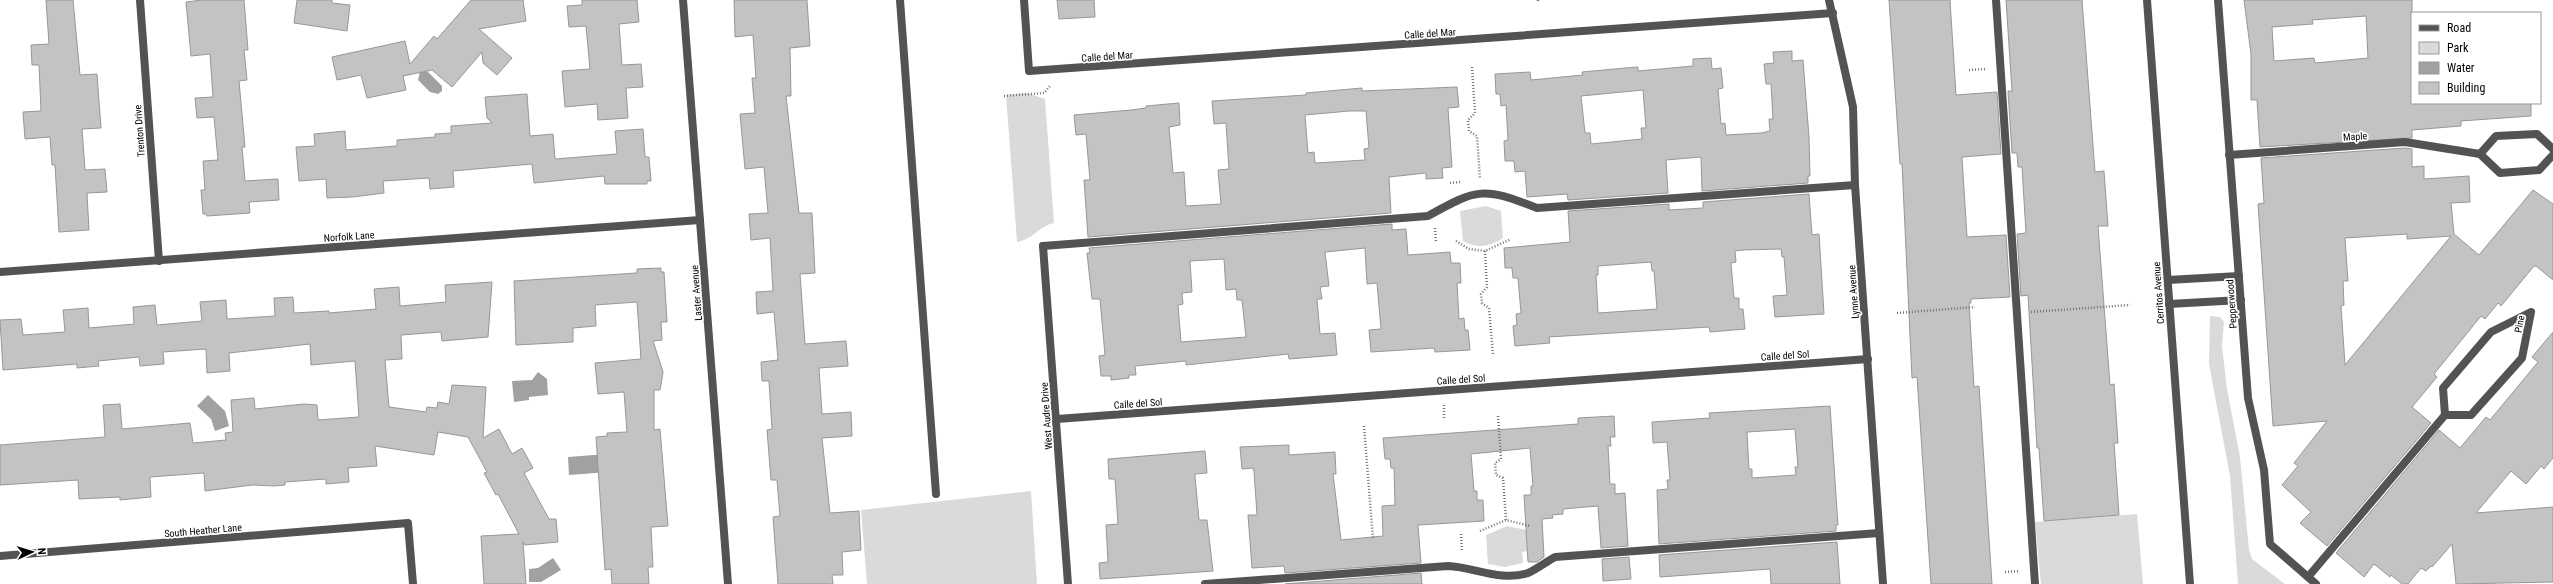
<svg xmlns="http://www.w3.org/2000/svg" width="2553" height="584" font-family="'Roboto Condensed',sans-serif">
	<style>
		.green { fill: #dadada }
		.water { fill: #a1a1a1 }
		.building { fill: #c3c3c3; stroke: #979797; fill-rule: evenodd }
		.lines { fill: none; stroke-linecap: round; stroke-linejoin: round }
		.path { stroke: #757575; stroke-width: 2.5; stroke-dasharray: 1 2; stroke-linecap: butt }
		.service { stroke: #535353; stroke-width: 8 }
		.minor { stroke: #535353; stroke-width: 8 }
		.tertiary { stroke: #535353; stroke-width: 8 }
		.labels { text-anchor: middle; stroke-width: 3.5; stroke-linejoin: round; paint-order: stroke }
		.street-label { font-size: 10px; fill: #000; stroke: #fff }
	</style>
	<rect width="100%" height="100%" fill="#fff"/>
	<g class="green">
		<path d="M1027,93L1045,99L1054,223C1039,226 1032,240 1017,242L1006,95Z"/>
		<path d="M1486,206L1501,211L1503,238C1489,247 1478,249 1463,241L1460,211Z"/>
		<path d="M2210,316L2220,317L2224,322L2222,346L2227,389L2240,457L2249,550L2252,559L2285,584H2238L2230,476L2209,364Z"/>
		<path d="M1031,491L1037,584H867L861,510Z"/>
		<path d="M2137,514L2143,584H2041L2035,522Z"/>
		<path d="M1507,526L1526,530L1528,551L1522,552L1523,563L1505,567L1488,564L1486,535Z"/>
	</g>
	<g class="water">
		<path d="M427,71L442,86V91L438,94L430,92L418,80L420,72Z"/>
		<path d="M538,372L547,379L548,395L529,397V400L514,402L512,381L532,380Z"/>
		<path d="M208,395L225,411L229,426L215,431L211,419L197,406Z"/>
		<path d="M607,454L608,472L569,475L568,457Z"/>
		<path d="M553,558L561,570L541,582H529V569L538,568Z"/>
	</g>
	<g class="building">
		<path d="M46,0H73L80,75L97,74L101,128L82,129L85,170L105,169L107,192L87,193L89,230L59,232L55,165H52L50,137L25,139L23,112L41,111L39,65H32L31,45L49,44Z"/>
		<path d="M202,0H244L248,50H244L247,80L239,81L245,147H242L245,181L278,179L279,200L249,202L250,213L207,216L206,214H203L201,190H205L203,161L218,160L214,117L197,118L195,98L213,97L210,54L191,56L186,2Z"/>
		<path d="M297,0H332V3L350,5L347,31L294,23Z"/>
		<path d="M471,0H523L526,21L479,29L512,58L497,75L483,63L482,52L452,87L432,70L403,76L406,90L367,98L361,75L337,80L332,57L405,41L410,64L434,36L437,39Z"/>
		<path d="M582,0H637L639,22L619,24L622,65L641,64L643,87L626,88L628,118L598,120L597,104L565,107L562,71L590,69L586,26L569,27L567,6L582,5Z"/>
		<path d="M734,0H807L810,46L790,48L791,96H786L799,213H812L815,273L800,274L805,344L846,341L848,366L819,368L822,414L851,412L852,436L822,438L830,513L859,511L861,550L842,552L843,575H832L833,584H778L773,517L780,516L777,480H771L767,430L772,429L769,381H762L761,362L778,360L774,312L757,314L756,292L773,291L770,238L751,240L749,214L768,213L764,167L745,169L740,114L755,113L752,78H756L753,35L735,37Z"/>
		<path d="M1057,0H1094L1095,17L1059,19Z"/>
		<path d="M1889,0H1950L1956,95L1997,92L2001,154L1962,157L1967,237L2006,235L2010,297L1971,299V303H1969L1974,387L1979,386L1992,584H1931L1917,377L1912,378L1902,164H1900Z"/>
		<path d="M2006,0H2082L2095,172L2104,171L2108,226H2098L2110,385L2114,384L2118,443H2114L2119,515L2044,521L2039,448H2037L2028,295L2021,296L2017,234L2026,233L2022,167H2018L2017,153H2012L2008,91H2012Z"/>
		<path d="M2244,0H2412V103H2531V116L2461,121V126L2412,130V138L2260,147L2257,100H2251V54ZM2366,16L2368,58L2315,63L2314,58L2274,61L2272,27L2313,24L2312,20Z"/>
		<path d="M1792,51V61L1803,60L1809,137L1810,176H1808V183L1702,191L1701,157L1666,160L1668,193L1568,200L1567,194L1527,197L1525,171L1515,172L1514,161H1505L1504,141L1508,140L1506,105L1501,106L1500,94H1496L1495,74L1530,72L1531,80L1583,75L1582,72L1625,68L1638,67V71L1693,66V59L1711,58L1712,69L1721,68L1723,88L1718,89L1721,124L1725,123L1726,135L1761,133L1770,131L1769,119H1773L1771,84H1766L1764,64L1774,63L1773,52ZM1643,90L1646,128H1641L1642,139L1591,144L1590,133H1585L1581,96Z"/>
		<path d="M1457,87L1459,107L1448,108L1452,167L1442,168L1443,178L1426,179V173L1389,177L1391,213L1088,237L1084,180H1090L1086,134L1076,135L1074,115L1131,110L1146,108V106L1179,103L1180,125L1169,127L1173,173L1184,172L1186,206L1221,204L1218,170L1229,169L1226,123L1214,124L1212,101L1306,95V93L1362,88V91ZM1349,111H1366L1369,148L1364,149L1365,160L1315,163L1314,152L1308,153L1305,115Z"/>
		<path d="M527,94L530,136L553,134L555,159L617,154L615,131L643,129L645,157H649L651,181H647V184H605L604,176L534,183L532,164L453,171L454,187L430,189L429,178L383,181L384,193L353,197L327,198L326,179L299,181L296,147L315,146L314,134L345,131L346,150L397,146V140L435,137V134L451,133V126L492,123L487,118L485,97Z"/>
		<path d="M2405,148L2412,149V167L2424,166V179L2469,176L2470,202L2451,203L2454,234L2479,255L2533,190L2553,204V280L2536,266H2534L2501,306L2498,303L2485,319L2481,316L2434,374L2437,377L2412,407L2431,423L2327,546L2300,523L2311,512L2282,485L2298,466L2294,463L2327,421L2273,426L2258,204L2264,203L2261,158ZM2407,234V239L2451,236L2345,365L2341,306L2344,305L2343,281H2348L2345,238Z"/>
		<path d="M1809,194L1812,235L1819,234L1824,314L1775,317L1773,296L1787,295L1784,257H1782L1781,249L1743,250L1735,251L1736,262L1731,263L1734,298H1739V309H1743L1745,329L1710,332L1709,327L1549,337L1550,343L1515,346L1513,326L1517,325L1516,314L1521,313L1518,278H1513L1512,268H1505L1504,248L1570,242L1568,211L1669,204V210L1703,208V202ZM1651,262L1652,271H1654L1657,309L1598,313L1596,275H1598V266Z"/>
		<path d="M1392,224V230L1406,229L1408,255L1450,252L1451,263H1460L1461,283H1457L1459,319L1464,318L1465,330H1468L1470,350L1435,352L1434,348L1371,352L1369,330L1381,329L1377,283L1367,284L1365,248L1325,252L1329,286L1320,287L1322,299H1317L1320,334L1335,333L1337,355L1289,359L1288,354L1186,365V361L1135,366L1136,375H1129V378L1111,380V376H1101L1099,356L1105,355L1100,299H1092L1087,253H1090L1089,248ZM1224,259L1226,290L1236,289L1237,300H1242L1246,337L1181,342L1178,305L1183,304L1182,293L1192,292L1190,261Z"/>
		<path d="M661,268V272H664L667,322H661L662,340L653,341L663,372L660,390H654V430L660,429L668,526L651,527L653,567H648L649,584H612L611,569L605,570L596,437L607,436V433L627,432L624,392L598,394L595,363L641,359L637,302L595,305L596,326L573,328V342L516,345L514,281L637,273V269Z"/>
		<path d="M492,282L488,337L442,341L441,332L401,335L402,359L385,360L389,407L426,412L427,407L437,408L438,402L449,404L452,385L486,387L483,438L499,429L512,454L522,448L533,468L524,473L549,519H556L558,542L525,545L523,542L526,584H484L481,536L519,534L498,494L496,495L484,473L487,472L468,437L438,432L434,455L375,446L377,466L348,468L349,482L326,484V479L285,482V485L275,486L252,485L205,491L204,473L150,477L151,497L120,500V497L79,499L78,480L0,485V445L105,437L103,405L120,404L122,429L190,423L193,443L226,440L225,433L233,432L231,400L254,398L255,409L304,404L317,405L318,420L359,417L355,361L311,365L310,344L229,353L230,371L207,373L206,349L163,352L164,364L140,366L139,357L98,361L99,366L77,368V364L3,370L0,320L21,319L23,335L65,332L63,310L88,308L89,328L134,324L133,307L155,305L157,325L202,321L200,302L226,300L227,319L275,316L274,298L293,297L294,313L329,311V313L376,309L374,289L399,287L400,306L446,302L445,285Z"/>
		<path d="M2553,332V458L2544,469L2541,466L2526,484L2511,471L2476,513L2553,507V582L2456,584L2452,544L2432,567L2431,566L2426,571L2421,568L2408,584H2402L2391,575L2390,577L2374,564L2364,577L2336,553L2439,430L2460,448L2486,417L2490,420L2538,362L2532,357Z"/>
		<path d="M1830,406L1838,525H1836V531L1659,544L1657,490L1668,489L1667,480H1670L1667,442L1653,443L1652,422L1710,418L1709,413ZM1795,429L1798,467H1795L1796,475L1752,478V469H1749L1747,432Z"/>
		<path d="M1614,416L1615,437H1610L1611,446H1608L1610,484H1615V494L1625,493L1628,546L1601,548L1598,506L1563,509V514L1552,515L1553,518L1542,519L1544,557L1537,562H1528L1524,495H1531V486H1533L1530,448L1471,454L1474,491H1477V500H1483L1484,521L1418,525L1421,563L1285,573L1284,566L1252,568L1248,515H1257L1254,471L1253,468L1242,469L1240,447L1289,445V455L1335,452L1336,474H1333L1341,540L1383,536L1382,506L1395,505L1394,468H1391L1390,459H1385L1383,438L1578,424V418Z"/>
		<path d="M1205,451L1207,473L1195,474V476L1199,520H1207L1213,571L1100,579L1099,563L1108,562L1106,525L1118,524L1115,479H1109L1108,459Z"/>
		<path d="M1837,542L1840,584H1771L1770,569L1660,577L1659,555Z"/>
		<path d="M1629,557L1631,579L1603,581L1602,559Z"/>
		<path d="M1421,573L1422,584H1285Z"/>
	</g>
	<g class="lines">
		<g class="path">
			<path d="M1538,0V1"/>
			<path d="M1472,67L1475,113L1468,120L1469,131L1477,136L1480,179"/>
			<path d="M1969,70L1987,69"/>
			<path d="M1004,96L1044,93L1050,86"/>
			<path d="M1450,183L1460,182"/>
			<path d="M1435,228L1436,243"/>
			<path d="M1456,241L1469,249L1485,251L1511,239"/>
			<path d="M1485,251L1487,287L1481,294L1482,303L1489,308L1493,355"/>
			<path d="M2031,312L2130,305"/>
			<path d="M1897,313L1975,307"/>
			<path d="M1444,405V418"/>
			<path d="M1498,416L1501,459L1495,463L1496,475L1503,478L1506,520"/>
			<path d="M1364,426L1373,539"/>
			<path d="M1480,531L1506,520L1530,526"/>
			<path d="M1461,534L1462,551"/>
			<path d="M2005,572L2020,571"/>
		</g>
		<g class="service">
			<path d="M900,0L936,494"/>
			<path d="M1996,0L2035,584"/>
			<path d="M1043,246L1428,216C1478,188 1483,187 1537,208L1855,185"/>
			<path d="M2168,280L2239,276"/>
			<path d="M2169,304L2241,300"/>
			<path d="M1205,584L1448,566C1474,567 1501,582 1528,573C1537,569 1546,562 1555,557L1879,533"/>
		</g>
		<g class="minor">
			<path d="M140,0L159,261"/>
			<path d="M683,0L728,584"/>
			<path d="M1024,0L1029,71L1833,13"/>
			<path d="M1829,0L1853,107L1855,185L1883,584"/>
			<path d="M2218,0L2248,398L2264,470L2270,544L2316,584"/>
			<path d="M2480,154L2496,136L2537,134L2553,149"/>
			<path d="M2229,155L2405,142L2480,154L2500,173L2539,170L2553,155"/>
			<path d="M1043,246L1068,584"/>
			<path d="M0,272L700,220"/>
			<path d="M1057,419L1868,359"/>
			<path d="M0,556L408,523L413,584"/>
			<path d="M2308,577L2445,415H2471L2522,358L2531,312L2491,332L2443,388L2445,415"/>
		</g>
		<path class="tertiary" d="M2147,0L2190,584"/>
	</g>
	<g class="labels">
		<g class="street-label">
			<text transform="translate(1430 33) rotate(-4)" y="4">Calle del Mar</text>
			<text transform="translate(1107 56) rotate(-4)" y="4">Calle del Mar</text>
			<text transform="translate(139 131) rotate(-94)" y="4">Trenton Drive</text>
			<text transform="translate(2355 136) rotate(-4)" y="4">Maple</text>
			<text transform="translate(349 236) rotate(-4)" y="4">Norfolk Lane</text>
			<text transform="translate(1853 292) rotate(-94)" y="4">Lynne Avenue</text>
			<text transform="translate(696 293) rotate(-94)" y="4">Laster Avenue</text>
			<text transform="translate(2158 293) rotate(-94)" y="4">Cerritos Avenue</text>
			<text transform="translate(2231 304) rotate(-94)" y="4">Pepperwood</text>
			<text transform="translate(2519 324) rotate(-79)" y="4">Pine</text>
			<text transform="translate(1785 355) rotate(-4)" y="4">Calle del Sol</text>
			<text transform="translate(1461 379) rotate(-4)" y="4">Calle del Sol</text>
			<text transform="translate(1138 403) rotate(-4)" y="4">Calle del Sol</text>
			<text transform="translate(1046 416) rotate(-94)" y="4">West Audre Drive</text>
			<text transform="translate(203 530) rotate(-5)" y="4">South Heather Lane</text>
		</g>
	</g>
	<rect x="2411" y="12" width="130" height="92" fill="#ffffff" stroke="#999999"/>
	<rect x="2419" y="25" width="20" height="6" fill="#535353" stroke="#999999"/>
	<text x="2447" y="32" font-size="12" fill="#000000">Road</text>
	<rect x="2419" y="42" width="20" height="12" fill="#dadada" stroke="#999999"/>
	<text x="2447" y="52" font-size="12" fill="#000000">Park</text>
	<rect x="2419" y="62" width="20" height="12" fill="#a1a1a1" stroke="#999999"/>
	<text x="2447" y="72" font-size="12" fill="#000000">Water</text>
	<rect x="2419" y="82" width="20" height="12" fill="#c3c3c3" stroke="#999999"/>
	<text x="2447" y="92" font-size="12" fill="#000000">Building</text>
	<g transform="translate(32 552) rotate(86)" stroke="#ffffff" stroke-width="3" paint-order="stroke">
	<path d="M0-3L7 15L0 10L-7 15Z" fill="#000000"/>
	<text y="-6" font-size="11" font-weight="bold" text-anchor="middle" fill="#000000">N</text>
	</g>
</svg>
